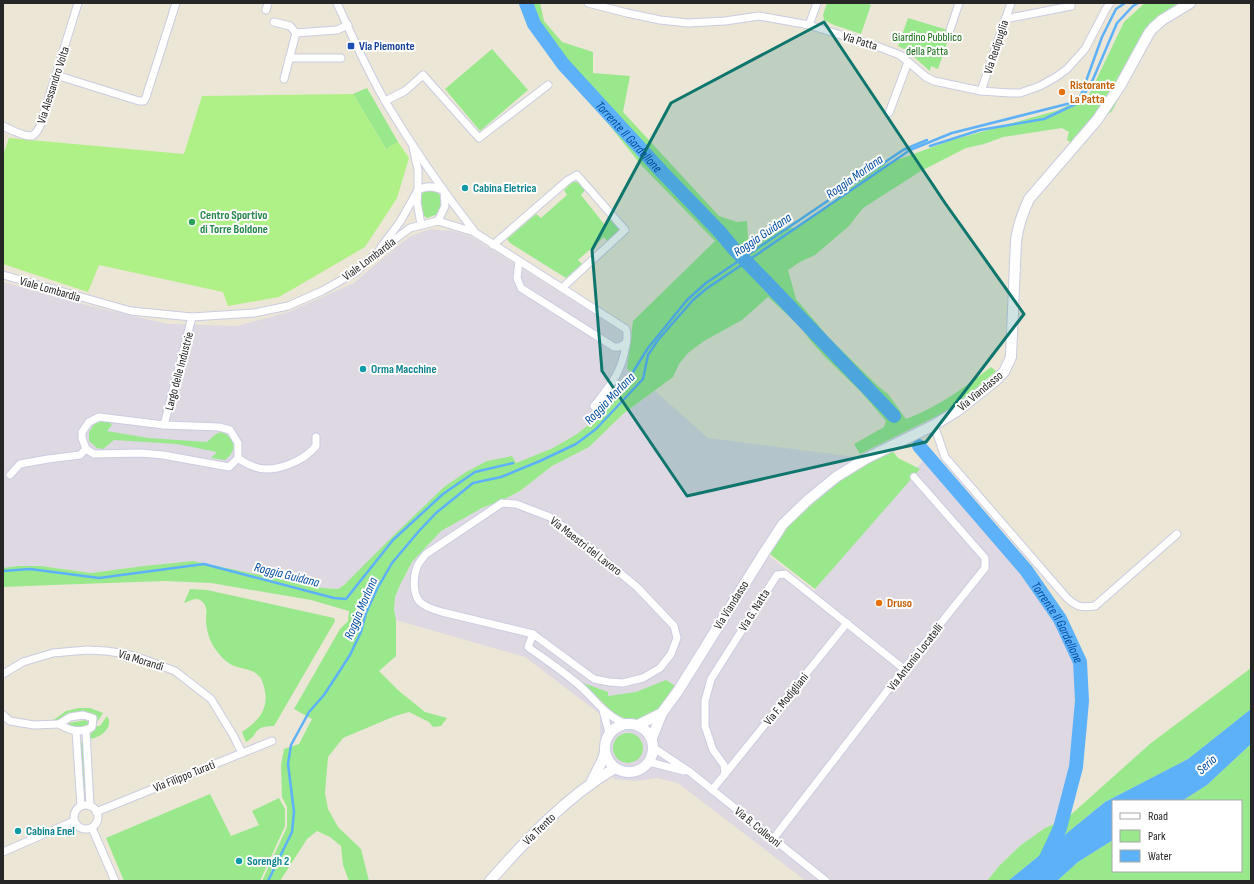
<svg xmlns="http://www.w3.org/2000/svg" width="1254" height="884" font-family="'Sofia Sans Condensed',sans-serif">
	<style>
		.industrial { fill: #ddd8e2 }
		.green { fill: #99e88c }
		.pitch { fill: #aff186 }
		.water { fill: #5db1f9 }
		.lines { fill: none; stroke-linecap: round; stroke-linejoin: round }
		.stream { stroke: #5db1f9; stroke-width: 2.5 }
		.river { stroke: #5db1f9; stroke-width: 14 }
		.street-casing { stroke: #cbcbe2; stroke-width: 9 }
		.secondary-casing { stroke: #cbcbe2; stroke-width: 12 }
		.street { stroke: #fff; stroke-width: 7 }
		.secondary { stroke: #fff; stroke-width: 10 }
		.marked { fill: #0f766e; fill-opacity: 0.2; stroke: #0f766e; stroke-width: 3; stroke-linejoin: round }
		.transit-dot { fill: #1a4fb4; stroke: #fff; stroke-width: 1.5 }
		.food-dot { fill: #e8710a; stroke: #fff; stroke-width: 1.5 }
		.culture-dot { fill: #0f9aa8; stroke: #fff; stroke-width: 1.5 }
		.leisure-dot { fill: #2e9e5b; stroke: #fff; stroke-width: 1.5 }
		.labels { text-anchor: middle; stroke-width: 4; stroke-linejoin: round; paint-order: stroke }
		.park-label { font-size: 12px; fill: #146812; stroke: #fff }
		.street-label { font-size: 12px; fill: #262626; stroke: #fff }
		.transit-label { font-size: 12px; font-weight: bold; fill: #164399; stroke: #fff; text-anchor: start }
		.food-label { font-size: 12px; font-weight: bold; fill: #c56008; stroke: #fff; text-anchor: start }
		.culture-label { font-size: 12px; font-weight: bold; fill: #0d838f; stroke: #fff; text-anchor: start }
		.leisure-label { font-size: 12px; font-weight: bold; fill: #27864d; stroke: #fff; text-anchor: start }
		.water-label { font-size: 13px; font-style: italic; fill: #014ba0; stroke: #fff }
	</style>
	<rect width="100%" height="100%" fill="#ebe6d6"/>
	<g class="industrial">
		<path d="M430,229L453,231L472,237L632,338L633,374L607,410L577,434L553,448L516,463L487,461L466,472L444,487L344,585L338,589L322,588L193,561L144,566L91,573L41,566H17L3,568V282L98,308L168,324L237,326L289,312L354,283L396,247L411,236Z"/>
		<path d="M655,391L708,438L871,459L814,503L768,555L814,591L925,458L1021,562L1050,600L1078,651L1087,683V730L1080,779L1066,819L1045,828L1021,845L1000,865L987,881H806L678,783L657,778L636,781L614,779L600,757V714L525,657L396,620L394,610L395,597L400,585L412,562L441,531L482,508L503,500L520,491L552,466L589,447L623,414Z"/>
	</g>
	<g class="green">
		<path d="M522,3H540L544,21L562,42L593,52V73L630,76L623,112L719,216L737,222L747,221L748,239L777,230L799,227L878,167L949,141L1059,110L1069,105L1086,101L1124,22L1145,3H1183L1149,40L1112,111L1073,144L1067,140L1069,132L1062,128L1003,137L984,144L966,148L921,171L863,208L849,226L815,255L800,262L788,270L796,299L830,339L878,386L888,394L906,419C938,407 964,388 991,367L996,371L953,408L860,454L854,444L884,427L886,421L861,392L824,356L809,339L801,327L768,297L742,320L704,341L688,353L679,364L673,377L623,414L589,447L552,466L520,491L503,500L482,508L441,531L412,562L400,585L395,597L394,610L396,620V656L379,671L399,691L425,712L447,718L441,726L433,727L429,722L409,712L395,716L343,738L328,757L325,793L328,809L338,827L361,849L369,881H349L343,865L341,846L330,837L317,831L307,839L280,881H262L287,827V807L282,797L281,765L284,749L299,744L312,719L294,709L340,629L348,621L349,611L311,600L211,583L165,581L52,585L3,587V568L17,566H41L91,573L144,566L193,561L322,588L338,589L344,585L397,532L444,487L466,472L487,461L512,456L516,463L553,448L577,434L607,410L633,375L627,368L633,321L715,241L641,165L538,35Z"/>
		<path d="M827,3H865L871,5L861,34L834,25L824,20L823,15Z"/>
		<path d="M908,18L951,31L938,69L931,66L930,71L906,50L898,46Z"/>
		<path d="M492,49L528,90L480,131L445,89Z"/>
		<path d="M367,88L398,142L386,149L353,94Z"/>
		<path d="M573,182H578L585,190L581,195L604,224L610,219L620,231L608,242L604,237L578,260L582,264L566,278L510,243L507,239L536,214L541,218L567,195L564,190Z"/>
		<path d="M428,190L436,191L440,195L442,204L438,214L427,218L422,214L421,192Z"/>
		<path d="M100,422H109L112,425L107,431L148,438L207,442L216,434L221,432C236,438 238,450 225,460L211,458L217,452L177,444L114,440L103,449L97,448L89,441V432L95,423Z"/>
		<path d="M891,449L898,458L920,469L815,589L766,551L778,535L831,484Z"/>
		<path d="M190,589L207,590L334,618L335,621L274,726C252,726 259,735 246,742L242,732C259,721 270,708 264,687C263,684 262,678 259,676C253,669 242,669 234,666C227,663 220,656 216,650C209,641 206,629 206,618C206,615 207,612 206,609C206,604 201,599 196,599C192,599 188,602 184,603Z"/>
		<path d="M1251,668V709L1188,759L1105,802L1008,881H987L1000,865L1021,845L1045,828L1066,819L1151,743Z"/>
		<path d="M666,680L677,687L659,710L636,721H621L583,683L608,692V696L636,692Z"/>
		<path d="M79,708H90L103,713L97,722L92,716L52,721V720L55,719L66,711Z"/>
		<path d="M107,716C115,728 99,739 88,739V736L94,731L96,726H100Z"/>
		<path d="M86,720L89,723L86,728H72L68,726L69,723Z"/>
		<circle cx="628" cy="748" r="15"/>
		<path d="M84,742L86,789L81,791L78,743Z"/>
		<path d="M1251,744V881H1057L1078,862L1113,840V871H1241V801H1182L1207,785Z"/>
		<path d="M210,794L231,836L259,825L252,811L279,798L285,809V826L260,881H124L106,838Z"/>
	</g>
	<path class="pitch" d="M353,94L386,149L398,142L409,158L397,198L365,247L279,297L228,306L223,292L99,265L88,292L3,264V155L9,138L184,154L202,96Z"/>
	<path class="water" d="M1251,709V744L1207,785L1182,801H1113V840L1078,862L1057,881H1008L1105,802L1188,759Z"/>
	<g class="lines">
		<g class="stream">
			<path d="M930,146L980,130L1044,119L1078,103L1091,84L1117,23L1133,6L1138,3"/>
			<path d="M633,372L648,348L687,300L706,283L903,150L927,140"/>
			<path d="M3,571L30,569L99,578L204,564L334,598L346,599L393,540L443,494L475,472L513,463"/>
			<path d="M268,881L292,832L294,812L288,764L291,745L309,712L324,695L350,655L361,632L366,613L377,589L392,563L419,531L436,513L473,483L501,477L540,461L576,444L596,429L643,379L648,355L658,340L693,300L706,289L746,262L910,150L952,133L1071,103L1081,95L1102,37L1116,9L1125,3"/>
		</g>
		<g class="river">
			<path id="s1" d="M526,3L534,24L563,64L662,172L719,231L734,249L771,287L894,416"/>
			<path id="s2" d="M919,446L1026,570L1060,619L1080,662L1082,701L1076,767L1060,828L1045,860"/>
		</g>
		<g class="street-casing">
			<g id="street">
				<path d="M337,3C352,36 367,70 385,101C412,146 442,190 474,231"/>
				<path d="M588,3L627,13L660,20L688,23L725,21L759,16L809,25L879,47L900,55L926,77L934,81L981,91L1010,93H1020L1040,86L1056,77L1067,69L1085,49L1106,9L1110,3"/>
				<path d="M266,10L268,3"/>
				<path d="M1005,19L1071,6"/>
				<path d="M274,22L290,26L296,33"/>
				<path d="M809,25L817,3"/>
				<path d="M950,30L959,3"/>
				<path d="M289,58H341"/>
				<path d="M57,74L59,76L139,101H144L146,97L176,3"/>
				<path d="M284,79L296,33L337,30L348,25"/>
				<path d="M981,91L1011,3"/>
				<path d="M385,101L405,91L423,75L479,138L548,85"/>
				<path d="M889,113L908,62"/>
				<path d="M3,126C9,129 26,137 32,136C36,134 38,130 40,126L78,3"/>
				<path d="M421,224L417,202L418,190C427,185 435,186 444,191L445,206L438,221"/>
				<path d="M493,245L568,180L577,175L625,230L562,288"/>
				<path d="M381,247L400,222L418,190V170L413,147"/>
				<path d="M519,261L517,278L521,288L614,347H619L626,343"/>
				<path d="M3,275L131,311L192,317L254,313L288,306L322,291L356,272L375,254L410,228L438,221L474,232L626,329C628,335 627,339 626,345C621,374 612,383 594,406"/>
				<path d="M164,425L192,317"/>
				<path d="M934,425L945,457L1067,598C1077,607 1081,608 1095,606L1177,534"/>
				<path d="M238,458C243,462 249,465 255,467C274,474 304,461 316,446V437"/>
				<path d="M10,475L20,464L48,459L80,455L86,449L94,454L141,453L163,455L229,467L238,458V443L230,430L219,427L164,425L99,417L89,422L82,432V438L86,449"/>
				<path d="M502,503L516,504L550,517L568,530L637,587L674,626L677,638L671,654L660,668L643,678L623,683L609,682L594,679L533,634L442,612C435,610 424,607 419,601C413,593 413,577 417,567C418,563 423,558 426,554Z"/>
				<path d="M533,634L528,647C546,660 564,672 580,686C595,699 606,717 625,723"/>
				<path d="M3,674L23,662L53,653L87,650L106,651L127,654L143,659L175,671L211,699L233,735L242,753"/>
				<path d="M603,710L609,733"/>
				<path d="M3,715L10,721L34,725L59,724"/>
				<path d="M83,715L93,718L92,727C81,734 70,731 59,724L70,717Z"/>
				<path d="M76,731L81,806"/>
				<path d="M86,731L90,806"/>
				<path d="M654,748L690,772L826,881"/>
				<path d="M649,762L684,771"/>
				<path d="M725,774L847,623"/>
				<path d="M712,790L725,774L724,765L713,750L705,726V701L711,679L777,575L785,574L904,669"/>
				<circle cx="86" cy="817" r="12"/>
				<path d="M96,812L272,741"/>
				<path d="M92,828L115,881"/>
				<path d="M773,839L904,669L985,568V558L914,477"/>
				<path d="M3,852L74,821"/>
			</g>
		</g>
		<g class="secondary-casing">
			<g id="secondary">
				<circle cx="629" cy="748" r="24"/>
				<path d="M638,725L662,713"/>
				<path d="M652,738L662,713L678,691L764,553L783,524L808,500L836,477L867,458L934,425L957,411L995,381L1004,372L1011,357L1016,241C1018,225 1023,212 1029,199L1097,120L1120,86L1149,33L1153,28L1162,20L1190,3"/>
				<path d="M592,781L603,759L605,752"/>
				<path d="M490,881C527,839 566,797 615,768"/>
			</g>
		</g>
		<use href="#street" class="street"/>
		<use href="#secondary" class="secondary"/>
	</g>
	<path class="marked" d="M824,22L945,203L1024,314L926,442L687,496L602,371L592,250L671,103Z"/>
	<rect class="transit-dot" x="347" y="42" width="8" height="8" rx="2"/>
	<g class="food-dot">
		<circle cx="1062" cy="92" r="4"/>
		<circle cx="879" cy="603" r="4"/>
	</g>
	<g class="culture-dot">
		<circle cx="465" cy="188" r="4"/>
		<circle cx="363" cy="369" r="4"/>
		<circle cx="18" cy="831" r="4"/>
		<circle cx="239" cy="861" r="4"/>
	</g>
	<circle class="leisure-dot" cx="192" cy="222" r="4"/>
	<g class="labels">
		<g class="park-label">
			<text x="927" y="41">Giardino Pubblico<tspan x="927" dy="14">della Patta</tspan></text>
		</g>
		<g class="street-label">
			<text transform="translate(860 41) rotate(17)" y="4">Via Patta</text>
			<text transform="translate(996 47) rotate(-72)" y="4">Via Redipuglia</text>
			<text transform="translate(53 85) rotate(-72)" y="4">Via Alessandro Volta</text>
			<text transform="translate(369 259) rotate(-37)" y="4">Viale Lombardia</text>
			<text transform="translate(50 289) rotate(16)" y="4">Viale Lombardia</text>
			<text transform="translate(179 371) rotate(-75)" y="4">Largo delle Industrie</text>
			<text transform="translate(980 391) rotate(-40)" y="4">Via Viandasso</text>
			<text transform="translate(586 546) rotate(38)" y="4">Via Maestri del Lavoro</text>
			<text transform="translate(731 605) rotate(-58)" y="4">Via Viandasso</text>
			<text transform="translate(754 610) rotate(-58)" y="4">Via G. Natta</text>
			<text transform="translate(915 657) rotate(-52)" y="4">Via Antonio Locatelli</text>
			<text transform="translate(141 660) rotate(17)" y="4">Via Morandi</text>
			<text transform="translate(786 699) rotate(-51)" y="4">Via F. Modigliani</text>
			<text transform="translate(184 776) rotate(-22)" y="4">Via Filippo Turati</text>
			<text transform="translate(758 827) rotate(39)" y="4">Via B. Colleoni</text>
			<text transform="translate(539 829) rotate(-44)" y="4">Via Trento</text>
		</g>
		<g class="transit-label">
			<text x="359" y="50">Via Piemonte</text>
		</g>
		<g class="food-label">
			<text x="1070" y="89">Ristorante<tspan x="1070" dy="14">La Patta</tspan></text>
			<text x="887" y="607">Druso</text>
		</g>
		<g class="culture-label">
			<text x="473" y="192">Cabina Eletrica</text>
			<text x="371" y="373">Orma Macchine</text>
			<text x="26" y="835">Cabina Enel</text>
			<text x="247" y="865">Sorengh 2</text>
		</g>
		<g class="leisure-label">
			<text x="200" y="219">Centro Sportivo<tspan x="200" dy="14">di Torre Boldone</tspan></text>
		</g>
		<g class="water-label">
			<text dy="5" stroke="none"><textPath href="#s1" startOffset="170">Torrente Il Gardellone</textPath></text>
			<text transform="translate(854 176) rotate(-35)" y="5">Roggia Morlana</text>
			<text transform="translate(762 234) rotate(-34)" y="5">Roggia Guidana</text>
			<text transform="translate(609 398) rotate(-46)" y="5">Roggia Morlana</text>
			<text transform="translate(287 574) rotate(14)" y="5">Roggia Guidana</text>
			<text transform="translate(360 608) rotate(-67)" y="5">Roggia Morlana</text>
			<text dy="5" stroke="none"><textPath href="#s2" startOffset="225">Torrente Il Gardellone</textPath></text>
			<text transform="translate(1206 764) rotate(-42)" y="5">Serio</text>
		</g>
	</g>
	<rect width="1254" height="884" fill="none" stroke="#262626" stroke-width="8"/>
	<rect x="1112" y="800" width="130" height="72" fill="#ffffff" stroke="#a8a8a8"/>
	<rect x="1120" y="813" width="20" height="6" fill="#ffffff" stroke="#a8a8a8"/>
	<text x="1148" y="820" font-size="12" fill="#262626">Road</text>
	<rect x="1120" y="830" width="20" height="12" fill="#99e88c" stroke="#a8a8a8"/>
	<text x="1148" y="840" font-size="12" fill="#262626">Park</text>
	<rect x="1120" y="850" width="20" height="12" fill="#5db1f9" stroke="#a8a8a8"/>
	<text x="1148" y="860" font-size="12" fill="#262626">Water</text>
</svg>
